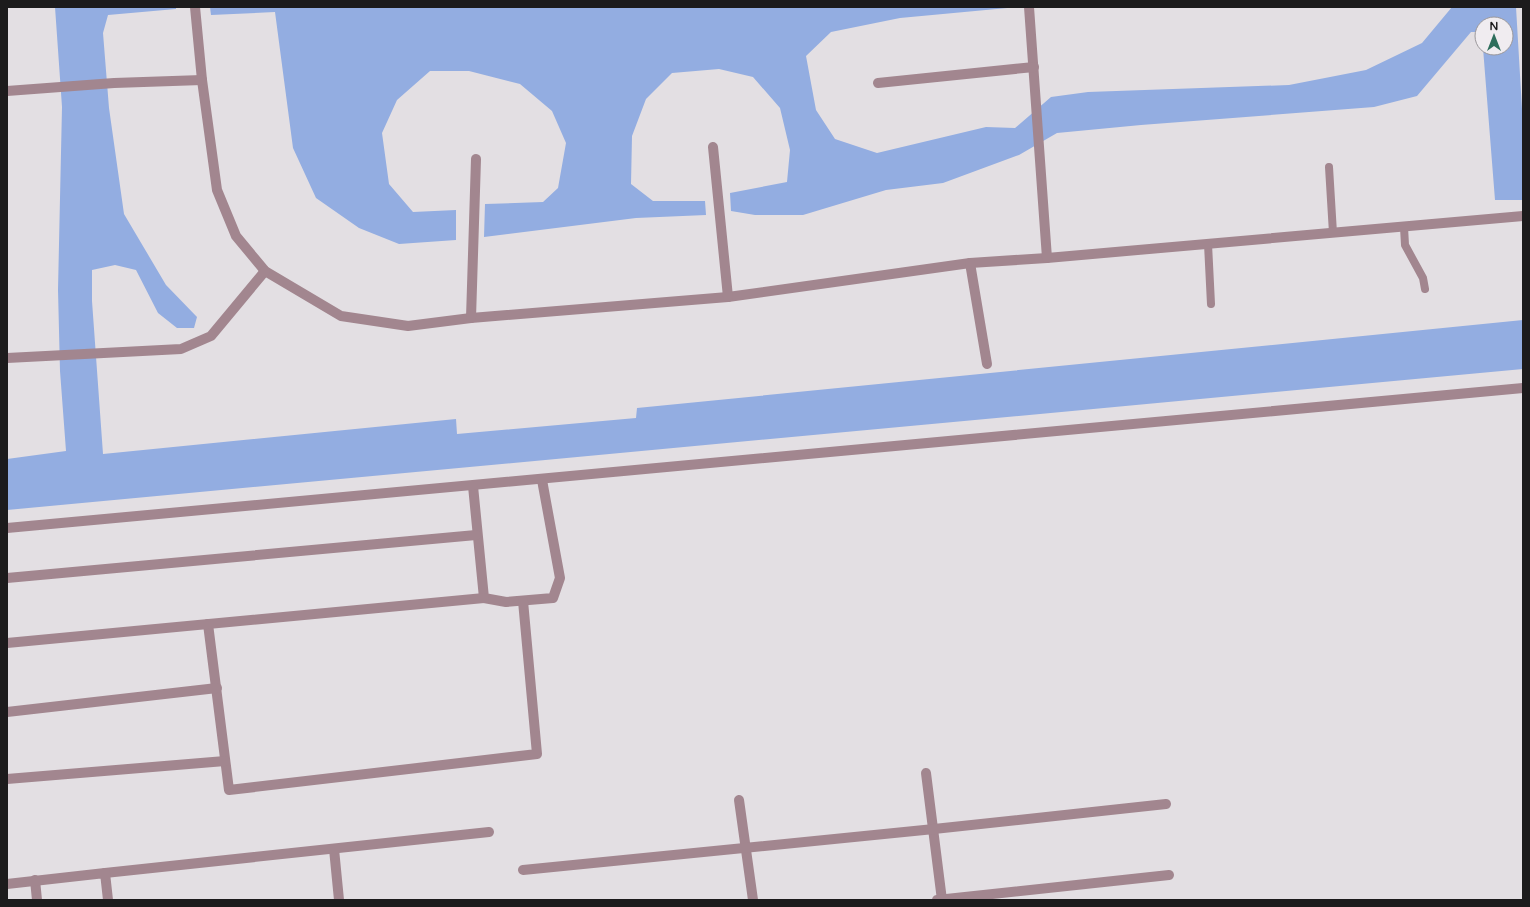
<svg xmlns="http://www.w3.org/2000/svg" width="1530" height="907" font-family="'Varela Round',sans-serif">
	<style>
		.water { fill: #93ade1 }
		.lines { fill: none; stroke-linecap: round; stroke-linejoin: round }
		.lane { stroke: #a2868f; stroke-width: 8 }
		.street { stroke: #a2868f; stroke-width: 10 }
	</style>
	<rect width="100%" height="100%" fill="#e3dfe3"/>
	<g class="water">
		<path d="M55,7H176V9L108,15L103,33L109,108L124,214L166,285L197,317L194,328H177L158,313L136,270L115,265L92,270V301L103,454L456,419L457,434L636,418L637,408L1523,320V369L7,510V459L66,451L60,371L58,290L62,107Z"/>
		<path d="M210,7H1018L900,18L831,32L806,56L816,110L835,139L877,153L986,127L1015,128L1051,97L1088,92L1289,85L1366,70L1422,43L1452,7H1516L1523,126V200H1495L1483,48H1506V24H1482V35V32H1471L1417,96L1374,107L1141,125L1057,133L1019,155L943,183L886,190L803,215H755L731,211L730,193L787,182L790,150L780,108L753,77L719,69L672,73L646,99L632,136L631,184L653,201H705L706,215L636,218L484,237L485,204L543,202L558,188L566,143L552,111L520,84L469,71H430L397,100L382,133L389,184L413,212L456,210V240L399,244L359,228L316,198L293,148L275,12L211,15Z"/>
	</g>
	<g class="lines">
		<g class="lane">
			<path d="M1329,167L1333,233"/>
			<path d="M1404,227L1405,245L1423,278L1425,289"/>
			<path d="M1208,244L1211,304"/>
		</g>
		<g class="street">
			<path d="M195,7L202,80L217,190L236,236L265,271L341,316L408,326L471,318L728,297L970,263L1047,258L1523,216"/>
			<path d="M1029,7L1047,258"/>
			<path d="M878,83L1034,67"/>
			<path d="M7,91L114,83L202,80"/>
			<path d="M713,147L728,297"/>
			<path d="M970,263L987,364"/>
			<path d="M471,318L476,159"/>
			<path d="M7,358L181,349L211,336L265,271"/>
			<path d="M473,486L484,598L506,602L553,598L560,578L542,480"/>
			<path d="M7,528L1523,388"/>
			<path d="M7,578L476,535"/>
			<path d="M208,624L229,790L537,754L523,601"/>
			<path d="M7,643L484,598"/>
			<path d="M7,712L217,688"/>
			<path d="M926,773L942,900"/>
			<path d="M7,779L225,761"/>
			<path d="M739,800L753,900"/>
			<path d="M334,849L339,900"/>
			<path d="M523,870L934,829L1166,804"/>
			<path d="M105,873L489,832"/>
			<path d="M35,880L37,900"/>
			<path d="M7,884L105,873L108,900"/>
			<path d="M937,900L1169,875"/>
		</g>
	</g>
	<rect width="1530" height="907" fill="none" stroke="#1c1b1c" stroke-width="16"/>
	<g transform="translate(1494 36)"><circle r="19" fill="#f0ecf0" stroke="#9b989b"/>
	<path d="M0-3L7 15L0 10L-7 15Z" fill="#2e6e5c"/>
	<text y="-6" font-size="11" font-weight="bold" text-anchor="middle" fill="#1c1b1c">N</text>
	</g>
</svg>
